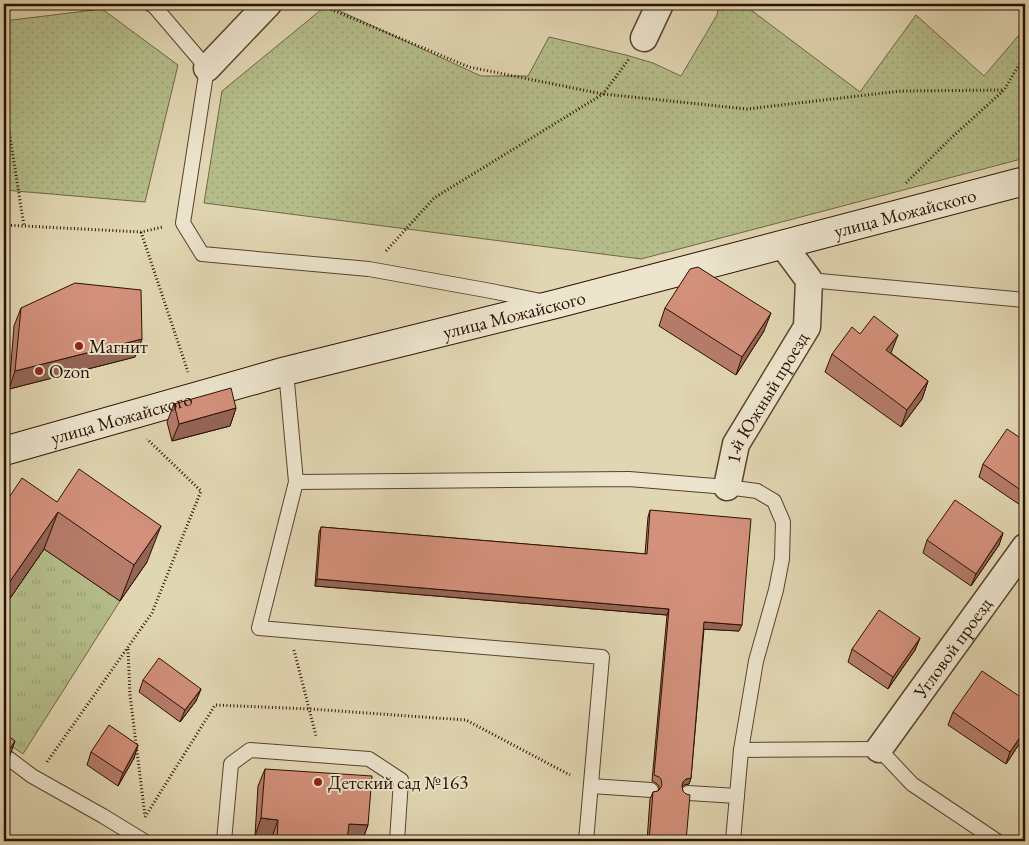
<svg xmlns="http://www.w3.org/2000/svg" width="1029" height="845" font-family="'EB Garamond',serif">
	<style>
		.grass { fill: url(#grass-dots); stroke: #706645 }
		.park { fill: url(#park-tufts); stroke: #706645 }
		.lines { fill: none; stroke-linecap: round; stroke-linejoin: round }
		.service-casing { stroke: #59422c; stroke-width: 16 }
		.minor-casing { stroke: #59422c; stroke-width: 29 }
		.secondary-casing { stroke: #2c1000; stroke-width: 30 }
		.path { stroke: #2c1000; stroke-width: 3; stroke-dasharray: 1 2.5; stroke-linecap: butt }
		.service { stroke: #ece4cd; stroke-width: 14 }
		.minor { stroke: #ece4cd; stroke-width: 26 }
		.secondary { stroke: #ece4cd; stroke-width: 28 }
		.wall { fill: #b57c6a; stroke: #2c1000 }
		.shaded-wall { fill: #946556; stroke: #2c1000 }
		.building { fill: #d3907b; stroke: #2c1000 }
		.poi-dot { fill: #8f2418; stroke: #ece4cd; stroke-width: 2 }
		.labels { text-anchor: middle; stroke-width: 4; stroke-linejoin: round; paint-order: stroke }
		.street-label { font-size: 19px; fill: #2c1000; stroke: #ece4cd }
		.poi-label { font-size: 19px; fill: #2c1000; stroke: #ece4cd; text-anchor: start }
	</style>
	<defs>
		<pattern id="grass-dots" width="8" height="8" patternUnits="userSpaceOnUse" patternTransform="scale(1.25)"><rect width="8" height="8" fill="#b4bd8a"/><path d="M2 2h.1M6 6h.1" fill="none" stroke="#9ba175" stroke-width="1.8" stroke-linecap="round"/></pattern>
		<pattern id="park-tufts" width="24" height="20" patternUnits="userSpaceOnUse" patternTransform="scale(1.25)"><rect width="24" height="20" fill="#b4bd8a"/><path d="M3 7l-1-3M5 7V3M7 7l1-3M15 17l-1-3M17 17v-4M19 17l1-3" fill="none" stroke="#9ba175"/></pattern>
	</defs>
	<rect width="100%" height="100%" fill="#e1d6b2"/>
	<filter id="stains"><feTurbulence type="fractalNoise" baseFrequency=".004" numOctaves="4"/><feColorMatrix values="0 0 0 0 .2 0 0 0 0 .09 0 0 0 0 .02 0 0 0 .5 -.17"/></filter>
	<radialGradient id="worn" r=".72"><stop offset=".6" stop-color="#630" stop-opacity="0"/><stop offset="1" stop-color="#630" stop-opacity=".3"/></radialGradient>
	<g class="grass">
		<path d="M719,4H743L860,92L916,15L984,76L1025,28V158L641,259L204,203L222,91L327,5L481,76H528L549,37L626,55L653,63L681,76L717,15Z"/>
		<path d="M102,9L178,65L145,202L4,190V21Z"/>
	</g>
	<path class="park" d="M44,549L120,601L23,754L4,741V607Z"/>
	<g class="lines">
		<g class="service-casing">
			<g id="service">
				<path d="M150,4L154,6L207,68L183,223L202,254L369,269L491,291L541,301"/>
				<path d="M809,280L1025,300"/>
				<path d="M286,371L296,482L259,628L602,657L586,841"/>
				<path d="M296,482L629,479L727,487L757,491L774,501L783,522L782,559L776,590L756,661L741,750L879,749L912,784L997,841"/>
				<path d="M4,755L32,776L103,816L144,841"/>
				<path d="M591,786L651,790"/>
				<path d="M688,793L737,796"/>
				<path d="M224,841L231,764L250,750L369,759L401,780L397,841"/>
				<path d="M733,841L741,750"/>
			</g>
		</g>
		<g class="minor-casing">
			<g id="minor">
				<path d="M644,38L660,4"/>
				<path d="M207,68L268,4"/>
				<path id="s1" d="M727,487L736,444L807,327L809,280L783,245"/>
				<path id="s2" d="M879,749L1025,547"/>
			</g>
		</g>
		<g class="secondary-casing">
			<g id="secondary">
				<path id="s3" d="M4,451L286,371L556,304L1025,181"/>
			</g>
		</g>
		<g class="path">
			<path d="M318,4L469,67L603,94L747,109L901,91L1004,90"/>
			<path d="M4,99L24,226"/>
			<path d="M906,183L950,139L1004,90L1025,55"/>
			<path d="M4,225L141,232L163,227"/>
			<path d="M141,232L188,372"/>
			<path d="M386,251L434,198L603,94L629,59"/>
			<path d="M128,649L130,695L145,816"/>
			<path d="M294,650L316,736"/>
			<path d="M47,762L152,613L201,491L147,439"/>
			<path d="M145,817L215,705L310,709L466,720L570,775"/>
		</g>
		<use href="#service" class="service"/>
		<use href="#minor" class="minor"/>
		<use href="#secondary" class="secondary"/>
	</g>
	<g class="wall">
		<path d="M21,308L142,339L135,357L9,389L14,326Z"/>
		<path d="M665,308L764,331L736,375L659,326Z"/>
		<path d="M860,334L891,353L928,381L922,399L901,427L825,372L832,354Z"/>
		<path d="M174,404L236,408L230,426L172,441L167,422Z"/>
		<path d="M1025,441V503L1023,507L979,477L983,464Z"/>
		<path d="M57,502L147,562L120,601L44,549L4,607V505Z"/>
		<path d="M650,510L739,631L704,629L691,778L689,784L684,785L682,787L686,841H647L650,799L653,792L658,791L659,790V786L656,783L652,781L667,615L315,586L319,533L321,527L645,554L648,517Z"/>
		<path d="M1003,533L999,545L971,586L923,553L927,540Z"/>
		<path d="M1025,610V625L1021,622Z"/>
		<path d="M920,638L915,650L888,689L848,662L852,649Z"/>
		<path d="M143,680L201,689L196,701L180,722L139,692Z"/>
		<path d="M1025,700V735L1006,764L948,725L953,712Z"/>
		<path d="M138,745L134,758L118,786L87,765L91,752Z"/>
		<path d="M265,769L368,825L362,841H271L272,837L255,836L258,786Z"/>
	</g>
	<g class="shaded-wall">
		<path d="M771,313L764,331L736,375L742,357Z"/>
		<path d="M898,335L891,353L880,368L886,350Z"/>
		<path d="M142,339L135,357L9,389L15,371Z"/>
		<path d="M928,381L922,399L901,427L907,410Z"/>
		<path d="M236,408L230,426L172,441L179,424Z"/>
		<path d="M58,512L44,549L4,607V590Z"/>
		<path d="M161,526L147,562L120,601L134,565Z"/>
		<path d="M1003,533L999,545L971,586L976,574Z"/>
		<path d="M317,579L669,609L667,615L315,586Z"/>
		<path d="M704,622L742,625L739,631L702,629Z"/>
		<path d="M920,638L915,650L888,689L893,677Z"/>
		<path d="M201,689L196,701L180,722L185,710Z"/>
		<path d="M1025,730V735L1006,764L1010,752Z"/>
		<path d="M15,741L4,773V758Z"/>
		<path d="M138,745L134,758L118,786L123,773Z"/>
		<path d="M691,778L689,784L684,785L680,789L683,782L686,779Z"/>
		<path d="M261,818L278,820L272,837L255,836Z"/>
		<path d="M349,824L368,825L362,841H342Z"/>
	</g>
	<g class="building">
		<path d="M698,267L771,313L742,357L665,308L690,269Z"/>
		<path d="M75,283L141,290L142,339L15,371L21,308Z"/>
		<path d="M874,316L898,335L886,350L928,381L907,410L832,354L852,327L860,334Z"/>
		<path d="M231,388L236,408L179,424L174,404Z"/>
		<path d="M1007,429L1025,441V493L983,464Z"/>
		<path d="M79,469L161,526L134,565L58,512L4,590V505L22,478L57,502Z"/>
		<path d="M955,500L1003,533L976,574L927,540Z"/>
		<path d="M650,510L751,519L742,625L704,622L691,778L686,779L683,782L682,786L683,791L686,794L690,795L686,841H649L653,792L658,791L660,789L662,785L661,779L659,777L654,775L669,609L317,579L321,527L647,554Z"/>
		<path d="M879,610L920,638L893,677L852,649Z"/>
		<path d="M159,658L201,689L185,710L143,680Z"/>
		<path d="M982,671L1025,700V730L1010,752L953,712Z"/>
		<path d="M109,725L138,745L123,773L91,752Z"/>
		<path d="M4,733L15,741L4,758Z"/>
		<path d="M265,769L372,776L368,825L349,824L347,841H277L278,820L261,818Z"/>
	</g>
	<g class="poi-dot">
		<circle cx="79" cy="346" r="5"/>
		<circle cx="39" cy="371" r="5"/>
		<circle cx="318" cy="782" r="5"/>
	</g>
	<g class="labels">
		<g class="street-label">
			<text dy="7" stroke="none"><textPath href="#s3" startOffset="932">улица Можайского</textPath></text>
			<text dy="7" stroke="none"><textPath href="#s3" startOffset="528">улица Можайского</textPath></text>
			<text dy="7" stroke="none"><textPath href="#s1" startOffset="99">1-й Южный проезд</textPath></text>
			<text dy="7" stroke="none"><textPath href="#s3" startOffset="122">улица Можайского</textPath></text>
			<text dy="7" stroke="none"><textPath href="#s2" startOffset="125">Угловой проезд</textPath></text>
		</g>
		<g class="poi-label">
			<text x="89" y="353">Магнит</text>
			<text x="49" y="378">Ozon</text>
			<text x="328" y="789">Детский сад №163</text>
		</g>
	</g>
	<rect width="1029" height="845" fill="none" stroke="#e1d6b2" stroke-width="20"/>
	<rect x="5" y="5" width="1019" height="835" fill="none" stroke="#2c1000" stroke-width="2.5"/>
	<rect x="10" y="10" width="1009" height="825" fill="none" stroke="#2c1000"/>
	<rect width="100%" height="100%" filter="url(#stains)"/>
	<rect width="100%" height="100%" fill="url(#worn)"/>
</svg>
